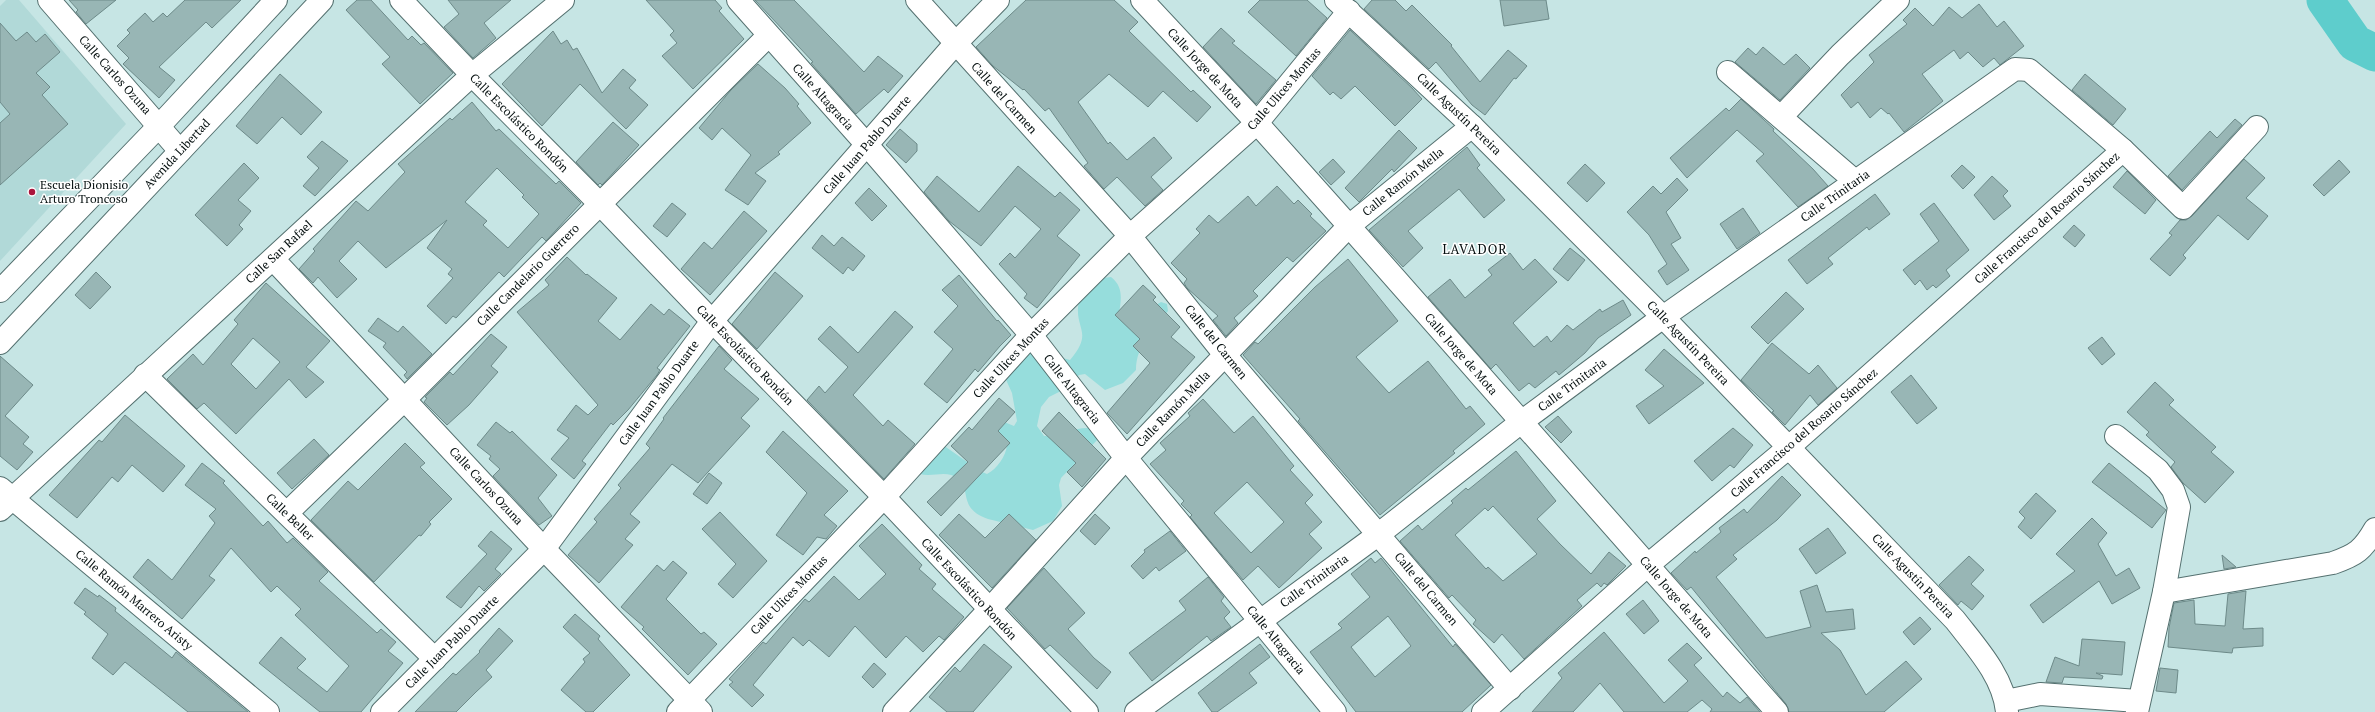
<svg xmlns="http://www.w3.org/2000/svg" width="2375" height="712" font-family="'PT Serif',serif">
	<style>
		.built { fill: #b1d9d8 }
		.green { fill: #96dddc }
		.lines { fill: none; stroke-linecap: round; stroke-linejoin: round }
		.river { stroke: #5ecdcc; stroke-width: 37 }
		.building { fill: #98b6b5; stroke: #6d8a89; fill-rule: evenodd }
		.minor-casing { stroke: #54706f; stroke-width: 24 }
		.minor { stroke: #fff; stroke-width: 22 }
		.poi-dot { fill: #ab153c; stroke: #fff; stroke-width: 1.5 }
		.labels { text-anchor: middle; stroke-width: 3; stroke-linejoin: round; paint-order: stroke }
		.street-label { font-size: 12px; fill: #050f0f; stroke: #fff }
		.poi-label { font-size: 12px; fill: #050f0f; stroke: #fff; text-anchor: start }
		.neighbourhood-label { font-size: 13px; letter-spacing: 1px; fill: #050f0f; stroke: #fff }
	</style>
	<rect width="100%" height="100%" fill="#c6e5e4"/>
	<path class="built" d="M6,0H19L126,124L0,261V6Z"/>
	<path class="green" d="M1111,277C1124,287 1121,300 1119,314L1137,317L1161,302L1167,304L1168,311C1154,329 1136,345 1136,370L1123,383L1105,390L1085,374L1079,375L1067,388L1049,397L1041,407L1037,426L1044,436C1061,436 1074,427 1090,428L1099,438L1061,478L1059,485L1062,506L1053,521L1033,530L988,519C958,509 971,489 959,479C946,469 933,478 920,474L943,445L980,471L987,474C997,469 1006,456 1007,445L995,430L997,419L1014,426L1017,421L1012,393L1003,373L1029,349L1070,360C1095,331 1073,329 1079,301C1081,294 1091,285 1096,279Z"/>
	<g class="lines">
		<path class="river" d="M2325,0L2355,43L2375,53"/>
	</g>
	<g class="building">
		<path d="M69,0H116L86,24L76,12L78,10Z"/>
		<path d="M185,0H241L212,28L206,22L159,67L175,80L159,98L123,64L129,58L117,46L130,33L127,30L145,13L153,22L163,13L167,17Z"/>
		<path d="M357,0H371L408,40L412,36L421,45L424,43L453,73L420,104L382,64L390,57L346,10Z"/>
		<path d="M448,0H511L484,23L496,38L473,58L444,27L459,14Z"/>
		<path d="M646,0H715L722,8L719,11L744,39L693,89L662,56L677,43L670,35L674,31Z"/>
		<path d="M755,0H794L864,72L878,56L903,76L888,93L884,89L856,114L811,63L813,62Z"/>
		<path d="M1026,0H1114L1138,22L1129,31L1191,92L1193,90L1211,107L1197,122L1163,91L1148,107L1109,74L1078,102L1108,144L1110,142L1127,160L1154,137L1172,158L1151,177L1163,190L1145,206L1117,177L1104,189L1084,166L1088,163L1049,108L1045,111L1024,89L1023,90L993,66L976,47Z"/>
		<path d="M1260,0H1307L1327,18L1296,56L1248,12Z"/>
		<path d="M1372,0H1395L1406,11L1412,5L1452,45L1451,46L1480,82L1508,50L1527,66L1516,79L1514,78L1485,115L1472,105L1436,62L1429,69L1364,9Z"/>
		<path d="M1500,0H1546L1549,19L1504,26Z"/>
		<path d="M1979,4L1997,27L2004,21L2024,46L2000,65L1994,58L1983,67L1968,52L1960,59L1954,50L1922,74L1943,101L1904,132L1889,113L1888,114L1881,108L1870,118L1858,102L1851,108L1841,95L1874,62L1869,55L1907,24L1903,20L1915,8L1933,26L1949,7L1962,18Z"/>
		<path d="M0,23L16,41L27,32L36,42L45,34L60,52L36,73L50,87L42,95L68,124L0,185V123L10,114L0,102Z"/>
		<path d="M1221,28L1235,41L1232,43L1276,80L1256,104L1203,47Z"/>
		<path d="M1350,30L1412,88L1422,99L1395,126L1355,86L1341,99L1333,92L1330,95L1312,76Z"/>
		<path d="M553,31L561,44L567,40L573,50L577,48L602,93L623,69L636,80L629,88L648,105L626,129L580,84L542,126L502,84Z"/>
		<path d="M1763,47L1784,65L1796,54L1810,68L1780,100L1735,62L1748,48L1756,55Z"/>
		<path d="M758,64L785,88L799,104L797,106L811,123L778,152L780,154L755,173L766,181L748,205L725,190L751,155L722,128L712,140L699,128L731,90Z"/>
		<path d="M280,74L322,112L301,135L282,117L257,144L236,126Z"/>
		<path d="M2085,74L2126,109L2113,125L2072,90Z"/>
		<path d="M1741,99L1774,129L1773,131L1813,169L1828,186L1798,207L1756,161L1764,154L1737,130L1687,178L1670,158L1726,108L1729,111Z"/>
		<path d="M472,102L496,131L499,129L556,184L559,181L581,203L546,241L542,237L504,277L499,272L456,318L453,316L446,324L427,306L453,278L448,274L452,269L427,248L447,220L386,268L358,241L339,261L357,279L337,298L318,277L313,283L299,269L315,251L313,249L356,201L368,211L405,172L398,164L450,118L452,120ZM497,168L524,195L522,197L539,214L508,248L483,225L487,221L465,202Z"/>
		<path d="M2235,119L2242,125L2182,190L2168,176L2210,131L2217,138Z"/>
		<path d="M613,122L639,145L602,185L600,183L598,185L576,162Z"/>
		<path d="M900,129L917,144V151L906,163L886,145Z"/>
		<path d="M1399,130L1417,148L1394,172L1392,169L1359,202L1345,188Z"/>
		<path d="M322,141L348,161L315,196L303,186L319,168L307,157Z"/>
		<path d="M1467,147L1480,165L1477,168L1505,200L1484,218L1459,189L1408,231L1423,248L1403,267L1369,230Z"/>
		<path d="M1333,159L1345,172L1331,185L1319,172Z"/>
		<path d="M2244,159L2265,178L2246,198L2268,216L2248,240L2218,215L2183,255L2186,258L2170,276L2150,259L2172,235L2169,233L2180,220H2186L2192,216Z"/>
		<path d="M2339,160L2350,172L2324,196L2313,185Z"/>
		<path d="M244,163L259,178L238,200L251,211L239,225L243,229L227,246L195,215Z"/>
		<path d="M1585,164L1605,183L1587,202L1567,183Z"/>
		<path d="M1962,165L1975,177L1963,189L1951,176Z"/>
		<path d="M1018,166L1055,197L1060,192L1080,210L1057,236L1080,255L1037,308L1024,298L1027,294L999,264L1010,253L1015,258L1041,229L1015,206L981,246L949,221L924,192L937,176L979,212Z"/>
		<path d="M2127,171L2156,200L2145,214L2113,187Z"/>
		<path d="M1992,176L2008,191L2003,196L2011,206L1994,220L1974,195Z"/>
		<path d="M1677,178L1688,190L1666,212L1681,238L1671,244L1689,270L1667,285L1658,271L1667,264L1649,235L1627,212L1653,186L1661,194Z"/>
		<path d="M1277,186L1294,204L1298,200L1312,214L1310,216L1326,231L1293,262L1287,257L1253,291L1258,296L1234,318L1238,323L1226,336L1213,320L1218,316L1187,288L1184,283L1187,279L1171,263L1200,233L1196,229L1209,215L1218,223L1248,196L1256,206Z"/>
		<path d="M869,188L887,206L872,221L855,203Z"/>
		<path d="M1875,194L1890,214L1869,230L1867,227L1828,258L1833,264L1807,284L1788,260Z"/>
		<path d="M672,203L686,214L667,237L653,226Z"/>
		<path d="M1934,203L1969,250L1946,270L1950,276L1936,288L1933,285L1927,290L1920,280L1915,285L1903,270L1939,241L1920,214Z"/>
		<path d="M1743,208L1760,233L1737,249L1720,224Z"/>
		<path d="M744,211L767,231L710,295L681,269L704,242L712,249Z"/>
		<path d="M2074,225L2085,235L2075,247L2063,237Z"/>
		<path d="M822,235L834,246L842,237L865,256L853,271L848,267L843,274L812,248Z"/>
		<path d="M1570,248L1585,260L1568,281L1553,269Z"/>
		<path d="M1510,253L1523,270L1535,259L1557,282L1513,323L1534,347L1547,336L1551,342L1567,325L1573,330L1600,309L1602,312L1623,300L1631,315L1598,338L1585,353L1559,375L1556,371L1535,388L1529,383L1519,391L1496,364L1491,369L1428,297L1450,279L1465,298L1492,275L1488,270Z"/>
		<path d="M567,257L586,275L587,274L617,298L598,321L620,340L651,304L664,315L669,309L690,326L657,368L660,370L657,375L628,410L613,425L611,423L582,461L586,464L574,479L551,459L569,438L557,430L576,405L588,415L598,405L517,312L549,285L545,280Z"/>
		<path d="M1348,259L1398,321L1356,357L1389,393L1428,361L1466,409L1470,406L1485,424L1453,451L1455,453L1380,515L1298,421L1300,419L1243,355L1255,342L1258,344L1315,287Z"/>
		<path d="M96,272L111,287L90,309L75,295Z"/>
		<path d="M775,272L803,296L757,349L732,324Z"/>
		<path d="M959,275L997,321L998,320L1011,335L1000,346L978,372L975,369L947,403L924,384L953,349L934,332L958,306L942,290Z"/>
		<path d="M266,283L330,341L306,367L324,382L306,398L289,379L236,434L204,403L197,409L167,379L193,354L203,365L238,324L234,320ZM253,338L280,362L256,389L231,364Z"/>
		<path d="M1143,285L1156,297L1153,300L1180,327L1171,337L1195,357L1127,434L1107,413L1150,363L1133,346L1140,339L1115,315Z"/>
		<path d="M1786,292L1804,309L1768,344L1751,327Z"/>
		<path d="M895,311L913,327L853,395L883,426L888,420L915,444L884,479L807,400L819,386L825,393L848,367L818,339L830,326L858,353Z"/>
		<path d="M378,318L398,332L403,326L432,354L407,379L404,375L407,372L383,347L386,343L368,331Z"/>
		<path d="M491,334L507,347L491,366L498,372L469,405L447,425L424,402L427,398L425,397L450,372L453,375Z"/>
		<path d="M2102,337L2115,354L2102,365L2088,348Z"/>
		<path d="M1772,343L1809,374L1818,365L1837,388L1818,405L1810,395L1785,425L1772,412L1774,411L1741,380Z"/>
		<path d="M719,346L732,360L724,369L759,399L741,418L750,426L698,483L672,464L630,514L640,522L625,539L633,545L599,583L568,555L597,522L594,519L621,488L618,485L650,448L646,444L664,419L663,418Z"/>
		<path d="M1664,349L1704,383L1649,424L1636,406L1664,386L1645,370Z"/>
		<path d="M0,356L33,385L5,416L29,437L23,444L33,452L17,470L0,456Z"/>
		<path d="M1911,375L1937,408L1917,424L1891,392Z"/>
		<path d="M2155,382L2174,400L2169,405L2216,447L2211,452L2234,472L2205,503L2183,483L2171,467L2175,462L2146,435L2149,432L2127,412Z"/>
		<path d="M999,398L1015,412L998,431L1010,443L941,516L927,502L968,462L951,446L969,427L972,430Z"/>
		<path d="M1203,399L1234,433L1253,416L1294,466L1290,470L1313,495L1305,503L1322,522L1309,534L1322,548L1279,588L1258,566L1243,580L1190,517L1192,515L1181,504L1184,501L1150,464L1166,450L1160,443L1190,416L1188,413ZM1247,482L1284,522L1251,553L1214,513Z"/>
		<path d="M1059,412L1106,459L1082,487L1067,472L1076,463L1042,431Z"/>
		<path d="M125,415L185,466L163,492L132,465L118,482L112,477L77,518L49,495L99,440L102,442Z"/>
		<path d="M1558,416L1572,432L1561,443L1545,427Z"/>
		<path d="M496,422L510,433L512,431L557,475L538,498L552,516L539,525L493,476L500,469L489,459L491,456L477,445Z"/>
		<path d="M1733,428L1753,445L1734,468L1730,465L1712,481L1694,461Z"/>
		<path d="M783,431L848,491L824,515L837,526L826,539L817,537L803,555L776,535L807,493L766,452Z"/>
		<path d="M314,439L329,455L292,489L277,473Z"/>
		<path d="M405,443L425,463L420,467L452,499L429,522L431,524L421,536L419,535L374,582L311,520L348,481L358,490Z"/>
		<path d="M1516,451L1556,501L1537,519L1560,544L1591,574L1609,552L1626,566L1607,585L1604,583L1601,587L1597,583L1577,600L1582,606L1524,659L1502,634L1494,643L1473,624L1476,620L1452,595L1449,598L1400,541L1418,525L1422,530L1453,503L1451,501L1466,488L1468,490ZM1493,506L1537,554L1503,581L1488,567L1486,569L1455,535L1485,508L1488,511Z"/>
		<path d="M202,463L225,481L223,483L263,526L268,521L287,543L293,538L328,572L319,581L377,633L381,629L396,642L388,651L403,663L361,712H320L259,663L281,637L306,659L297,668L327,692L349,666L295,615L301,609L277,586L271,592L231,548L209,576L215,580L182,619L133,577L148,559L172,580L215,523L209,516L216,509L185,485Z"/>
		<path d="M2109,463L2166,510L2152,528L2092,482Z"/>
		<path d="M709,473L722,483L707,504L693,494Z"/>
		<path d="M1782,476L1801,495L1777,520L1733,555L1737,559L1716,577L1766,638L1811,627L1800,591L1817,585L1826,612L1853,609L1855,629L1821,633L1840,650L1866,695L1906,661L1922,679L1884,712H1789L1786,704L1691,587L1687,590L1671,573L1695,551L1696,553L1721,532L1719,528L1744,509L1747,513Z"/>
		<path d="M2036,493L2056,511L2031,539L2018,527L2025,518L2019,512Z"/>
		<path d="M720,512L767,561L733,598L718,584L736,564L702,529Z"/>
		<path d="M959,514L985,538L1009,514L1036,540L992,588L939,535Z"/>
		<path d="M1095,514L1110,528L1095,545L1080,531Z"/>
		<path d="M2092,518L2107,533L2098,544L2116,576L2129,568L2140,588L2112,604L2099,581L2043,623L2030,605L2075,571L2056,554Z"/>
		<path d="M882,524L922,565L919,569L936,584L932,589L964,617L944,640L939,636L923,652L906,636L886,658L855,626L829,657L809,640L803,646L793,637L753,685L764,695L752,707L729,685L733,682L729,679L763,642L766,644L805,599L809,602L834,576L859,600L886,574L859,546Z"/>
		<path d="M1828,528L1846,553L1816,574L1799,549Z"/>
		<path d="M491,531L512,549L495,569L501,574L484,591L479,586L461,608L446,597L487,554L478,546Z"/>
		<path d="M1170,531L1186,551L1159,571L1156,567L1143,579L1131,566L1145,552L1144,550Z"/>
		<path d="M2222,555L2236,567L2224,569Z"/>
		<path d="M1969,556L1984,570L1971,584L1984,596L1972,610L1961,601L1958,605L1939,585Z"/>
		<path d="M1371,558L1375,563L1381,558L1453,647L1455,644L1491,685L1462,712H1356L1310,652L1342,628L1338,624L1370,597L1351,574ZM1388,616L1411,646L1375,677L1351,647Z"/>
		<path d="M673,561L687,573L666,599L701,634L704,632L717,644L688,675L642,629L644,627L621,607L657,565L664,571Z"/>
		<path d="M1044,568L1085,613L1068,629L1094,658L1111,672L1097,689L1050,645L1045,649L1007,608Z"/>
		<path d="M1208,577L1224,597L1221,601L1230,612L1224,618L1231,627L1211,641L1207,636L1152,681L1129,653L1186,610L1179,601Z"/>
		<path d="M85,588L98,597L99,595L116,608L115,611L172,658L176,652L248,712H188L125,662L113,675L92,658L108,634L84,614L86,612L74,603Z"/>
		<path d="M2246,591L2243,629L2263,628V646L2233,648L2232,653L2168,647L2169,628L2174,603L2194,600L2195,624L2225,626L2228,594Z"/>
		<path d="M1643,600L1659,621L1644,634L1626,614Z"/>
		<path d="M575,614L600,636L598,639L630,675L593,712H586L561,690L585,662L583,659L590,653L563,627Z"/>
		<path d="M1920,617L1931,629L1914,645L1903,632Z"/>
		<path d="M499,628L513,641L486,670L492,677L476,692L456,712H415L453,673L456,675L480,652L479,651Z"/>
		<path d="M1604,632L1664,703L1688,681L1668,660L1687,643L1702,658L1694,665L1723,697L1727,692L1740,703L1747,697L1760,712H1710L1712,709L1702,700L1687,712H1624L1600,683L1573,712H1532L1562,678L1558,673Z"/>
		<path d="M2082,639L2125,642L2122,675L2096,673L2103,676L2102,679L2064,677L2062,683L2046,682L2055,657L2079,666Z"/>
		<path d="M984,644L1012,667L973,712H947L929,697L955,667L960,672Z"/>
		<path d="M1260,644L1270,657L1249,673L1257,683L1217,712H1212L1198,693Z"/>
		<path d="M874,663L886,674L873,688L862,677Z"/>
		<path d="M2160,668L2178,670L2176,693L2156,691Z"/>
	</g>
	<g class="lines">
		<g class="minor-casing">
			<g id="minor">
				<path d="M49,0L180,151"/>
				<path d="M401,0L472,75L599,203L712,321L884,497L1087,712"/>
				<path d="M738,0L867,145L1031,335L1126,458L1335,712"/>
				<path d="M917,0L1130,236L1225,355L1510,689"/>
				<path d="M1142,0L1257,123L1349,226L1777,712"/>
				<path d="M1336,0L1472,126L1663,317L1955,620C1976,647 2004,677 2007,712"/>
				<path d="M1728,72L1855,181"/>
				<path d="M1781,117L1840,55L1898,0"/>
				<path d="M273,259L544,549L701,712"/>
				<path d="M0,291L160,125L276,0"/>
				<path d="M0,343L322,0"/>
				<path d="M145,375L435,659"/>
				<path d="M2116,436L2158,470L2173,490L2179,507L2164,592L2137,712"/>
				<path d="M0,488L268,712"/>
				<path d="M0,510L472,75L563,0"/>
				<path d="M287,513L405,399L768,36"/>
				<path d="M2164,592L2333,563C2356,555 2363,550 2375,529"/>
				<path d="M2006,701L2040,694L2138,701"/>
				<path d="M382,712L544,549L712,321L955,44L998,0"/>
				<path d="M678,712L884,497L1031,335L1130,236L1257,123L1349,11"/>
				<path d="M894,712L989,610L1126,458L1349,226L1472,126"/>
				<path d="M1136,712L1379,534L1520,423L1663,317L2015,69L2029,70L2123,150L2183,208L2257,127"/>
				<path d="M1483,712L1648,565L1788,448L2123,150"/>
			</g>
		</g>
		<use href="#minor" class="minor"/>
	</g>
	<circle class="poi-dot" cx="32" cy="192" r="4"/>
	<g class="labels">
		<g class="street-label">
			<text transform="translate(1205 68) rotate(47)" y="4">Calle Jorge de Mota</text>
			<text transform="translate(115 75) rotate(48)" y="4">Calle Carlos Ozuna</text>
			<text transform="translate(1284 89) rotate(-49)" y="4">Calle Ulices Montas</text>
			<text transform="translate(823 97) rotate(48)" y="4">Calle Altagracia</text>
			<text transform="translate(1004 98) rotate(48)" y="4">Calle del Carmen</text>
			<text transform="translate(1459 114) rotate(44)" y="4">Calle Agustín Pereira</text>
			<text transform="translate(519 123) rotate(45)" y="4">Calle Escolástico Rondón</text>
			<text transform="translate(867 145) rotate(-49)" y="4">Calle Juan Pablo Duarte</text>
			<text transform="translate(177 154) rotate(-47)" y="4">Avenida Libertad</text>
			<text transform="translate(1403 182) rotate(-39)" y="4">Calle Ramón Mella</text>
			<text transform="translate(1835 196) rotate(-35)" y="4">Calle Trinitaria</text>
			<text transform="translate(2047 218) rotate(-42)" y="4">Calle Francisco del Rosario Sánchez</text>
			<text transform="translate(279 252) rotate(-43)" y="4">Calle San Rafael</text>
			<text transform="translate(528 275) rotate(-45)" y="4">Calle Candelario Guerrero</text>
			<text transform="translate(1216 342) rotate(51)" y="4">Calle del Carmen</text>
			<text transform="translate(1688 343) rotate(46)" y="4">Calle Agustín Pereira</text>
			<text transform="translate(1461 354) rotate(49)" y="4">Calle Jorge de Mota</text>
			<text transform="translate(745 355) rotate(46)" y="4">Calle Escolástico Rondón</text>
			<text transform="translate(1011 358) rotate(-47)" y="4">Calle Ulices Montas</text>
			<text transform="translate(1572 385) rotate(-36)" y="4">Calle Trinitaria</text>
			<text transform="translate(1072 389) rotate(52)" y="4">Calle Altagracia</text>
			<text transform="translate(659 393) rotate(-54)" y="4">Calle Juan Pablo Duarte</text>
			<text transform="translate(1173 409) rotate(-46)" y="4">Calle Ramón Mella</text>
			<text transform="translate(1804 433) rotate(-41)" y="4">Calle Francisco del Rosario Sánchez</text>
			<text transform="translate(486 486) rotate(47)" y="4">Calle Carlos Ozuna</text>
			<text transform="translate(290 517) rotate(44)" y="4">Calle Beller</text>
			<text transform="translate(1913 576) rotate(46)" y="4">Calle Agustín Pereira</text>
			<text transform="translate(1314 581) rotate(-36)" y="4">Calle Trinitaria</text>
			<text transform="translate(969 589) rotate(47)" y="4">Calle Escolástico Rondón</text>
			<text transform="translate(1426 589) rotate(50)" y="4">Calle del Carmen</text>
			<text transform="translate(789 595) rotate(-46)" y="4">Calle Ulices Montas</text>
			<text transform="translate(1676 597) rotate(49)" y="4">Calle Jorge de Mota</text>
			<text transform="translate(134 600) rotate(40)" y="4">Calle Ramón Marrero Aristy</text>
			<text transform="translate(1276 640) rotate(51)" y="4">Calle Altagracia</text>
			<text transform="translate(452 642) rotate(-45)" y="4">Calle Juan Pablo Duarte</text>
		</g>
		<g class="poi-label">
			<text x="40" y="189">Escuela Dionisio<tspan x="40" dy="14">Arturo Troncoso</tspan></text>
		</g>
		<g class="neighbourhood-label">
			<text x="1475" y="254">LAVADOR</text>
		</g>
	</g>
</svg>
